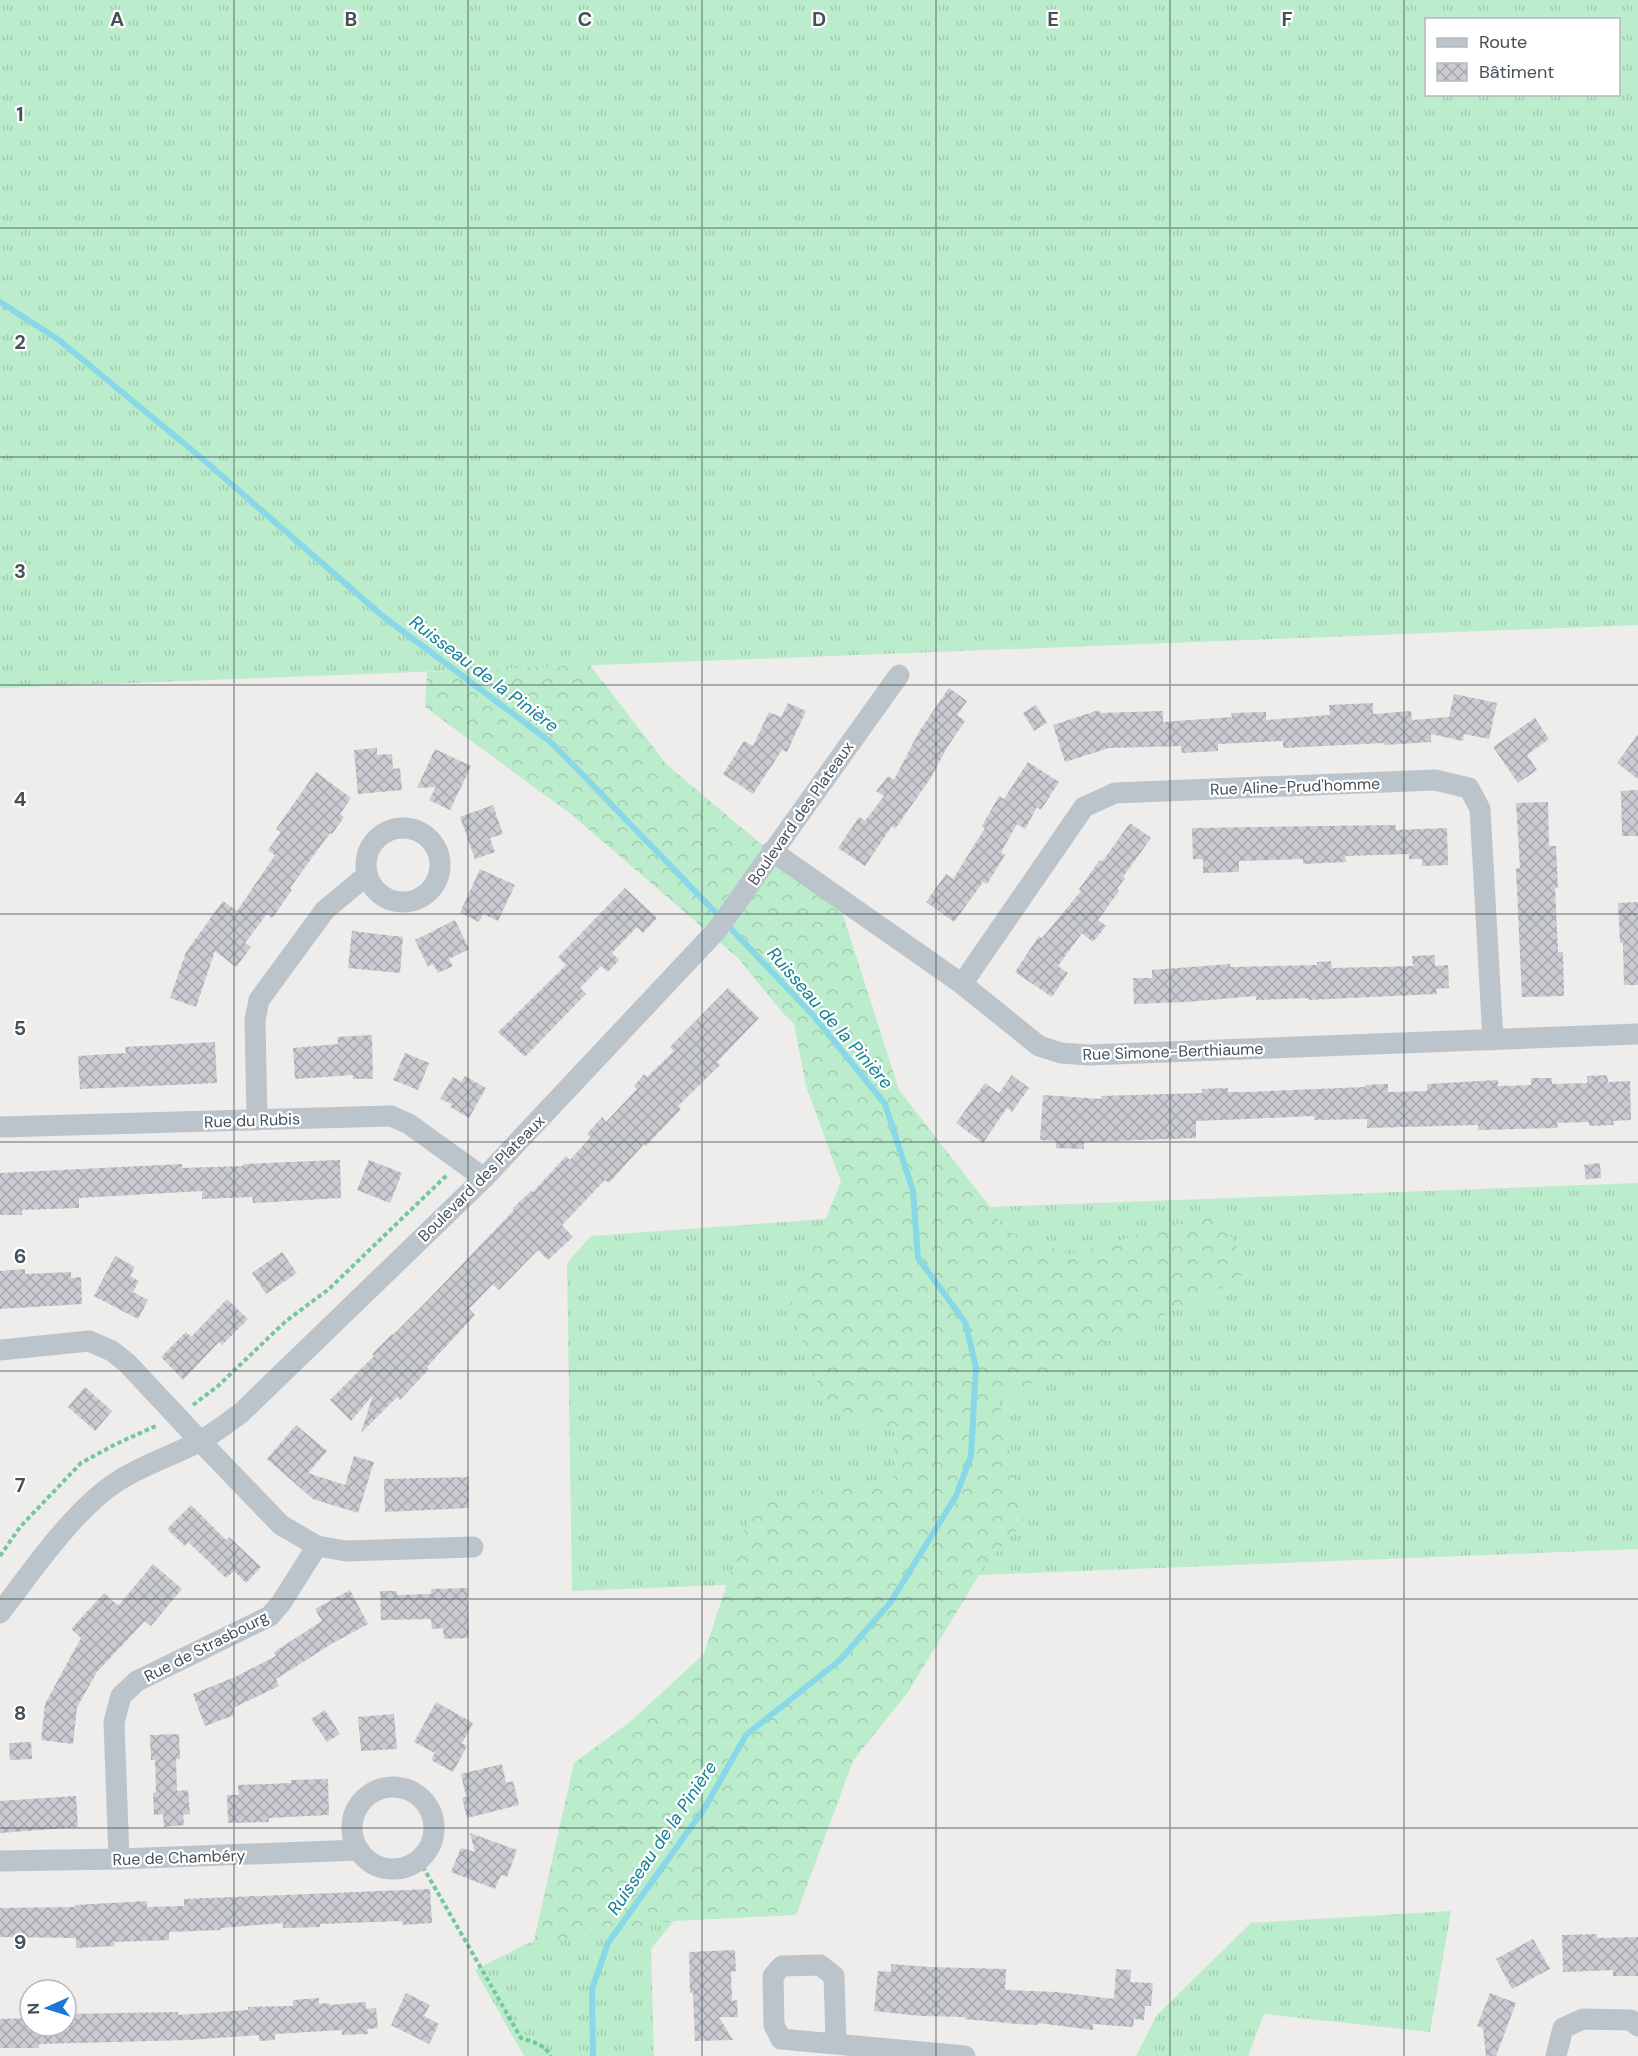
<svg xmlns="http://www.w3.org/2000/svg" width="1638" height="2056" font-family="'DM Sans',sans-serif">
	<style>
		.grass { fill: url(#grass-tufts); fill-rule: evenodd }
		.forest { fill: url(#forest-crowns) }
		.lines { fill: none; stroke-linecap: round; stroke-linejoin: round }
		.stream { stroke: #89d8e7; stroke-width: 6 }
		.building { fill: url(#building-cross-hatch) }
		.path { stroke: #75c89b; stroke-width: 4; stroke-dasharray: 4.5 3; stroke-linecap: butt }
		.minor { stroke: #bbc4cb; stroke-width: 21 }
		.grid { fill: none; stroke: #455058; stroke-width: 1.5; stroke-opacity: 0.55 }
		.labels { text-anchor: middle; stroke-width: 4.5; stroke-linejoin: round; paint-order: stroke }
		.street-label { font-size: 16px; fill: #455058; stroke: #fff }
		.water-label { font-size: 18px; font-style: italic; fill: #128197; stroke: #fff }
		.grid-label { font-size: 20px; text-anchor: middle; font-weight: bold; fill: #455058; stroke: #fff; stroke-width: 4.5; stroke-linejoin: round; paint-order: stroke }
	</style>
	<defs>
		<pattern id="grass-tufts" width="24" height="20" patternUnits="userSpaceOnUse" patternTransform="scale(1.5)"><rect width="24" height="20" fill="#bbeccb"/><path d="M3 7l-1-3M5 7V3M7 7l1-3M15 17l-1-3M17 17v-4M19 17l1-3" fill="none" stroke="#a2ccb0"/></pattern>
		<pattern id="forest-crowns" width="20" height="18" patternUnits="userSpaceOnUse" patternTransform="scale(1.5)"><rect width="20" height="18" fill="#bbeccb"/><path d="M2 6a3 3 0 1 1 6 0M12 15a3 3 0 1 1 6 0" fill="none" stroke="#a2ccb0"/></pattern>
		<pattern id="building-cross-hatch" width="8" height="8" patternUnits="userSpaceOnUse" patternTransform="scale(1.5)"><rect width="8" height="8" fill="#c9cbd1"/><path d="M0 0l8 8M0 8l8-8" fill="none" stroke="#a5a7ac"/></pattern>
	</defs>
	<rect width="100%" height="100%" fill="#efecec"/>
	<g class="grass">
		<path d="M0,0H1638V625L0,688ZM1426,20H1618V94H1426Z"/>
		<path d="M1638,1183V1549L572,1591L567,1263L591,1236L990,1207Z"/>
		<path d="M1451,1911L1430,2032L1264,2014L1248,2056H1136L1157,2015L1251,1923Z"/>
		<path d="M674,1921L651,1949L654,2056H524L475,1970L528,1943Z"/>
	</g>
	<path class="forest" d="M590,665L667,765L842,912L899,1090L990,1207L1004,1230L1069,1254L1218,1213L1250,1270L1206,1297L1131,1329L999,1401L1024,1522L985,1565L908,1692L853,1761L796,1915L674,1921L533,1945L574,1763L630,1722L704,1654L754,1501L894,1479V1432L825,1404L790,1305L841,1182L806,1086L794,1024L781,1011L738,958L572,815L425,707L427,672Z"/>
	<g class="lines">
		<path class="stream" d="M0,302L59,340L199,456L385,618L552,743L718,915L812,1014L885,1104L913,1191L918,1258L965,1322L976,1367L971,1456L956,1496L890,1603L840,1660L746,1735L704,1809L608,1943L592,1989L593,2056"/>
	</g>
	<g class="building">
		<path d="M949,688L967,701L957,715L965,721L948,746L930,779L895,829L892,826L865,866L838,848L859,817L865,821L884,796L876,791L888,776L894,780L920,730Z"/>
		<path d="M1454,694L1497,703L1489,739L1464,734L1463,741L1431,734V742L1384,745V743L1283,748V741L1218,744V751L1182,753L1181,746L1109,748L1065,762L1053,725L1099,710L1100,713L1163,711V722L1232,717L1231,713L1266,712V720L1330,715L1329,705L1373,703V714L1411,711L1412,720L1449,717Z"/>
		<path d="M788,703L806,711L787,752L782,750L753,794L723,774L744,741L753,746L769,712L781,717Z"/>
		<path d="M1036,705L1047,723L1034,731L1023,713Z"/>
		<path d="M1535,718L1549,739L1527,755L1537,770L1518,783L1493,747Z"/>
		<path d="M1638,734V779L1617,763Z"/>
		<path d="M377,748V755L392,754L393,769L400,768L402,790L358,794L354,750Z"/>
		<path d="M435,749L471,766L450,810L429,800L436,787L417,788Z"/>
		<path d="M1028,762L1059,782L1041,810L1037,807L1025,829L1017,824L1001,852L1005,855L987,884L983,882L954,922L926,902L946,874L953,879L985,828L982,826L999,796L1004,799Z"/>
		<path d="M316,772L351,798L340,814L344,817L332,834L330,833L290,888L292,890L272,918L267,914L245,943L251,947L236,967L215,951L196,1007L170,998L186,952L223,901L237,911L275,855L268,850L281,832L276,829Z"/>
		<path d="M1638,790V836H1622L1621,791Z"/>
		<path d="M1548,802L1549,846H1556L1558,888H1555L1558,952H1563L1564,996L1522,997L1516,869L1520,868L1516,803Z"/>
		<path d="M493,805L503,834L490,838L495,852L475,859L460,817Z"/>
		<path d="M1130,823L1151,838L1123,877L1125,878L1117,889L1119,891L1098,920L1106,926L1093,942L1082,933L1058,966L1068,973L1052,997L1015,972L1039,936L1042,938L1081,891L1079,889L1100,860L1102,862Z"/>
		<path d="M1396,825V830L1447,828L1448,865L1422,866V859H1409V854L1345,856L1346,862L1303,864V859L1239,861V872L1203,873V859H1193L1192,828Z"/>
		<path d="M480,869L515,885L498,921L483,914L479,922L460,913Z"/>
		<path d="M625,888L657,918L643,933L637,927L612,953L619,960L608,972L601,966L580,988L586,994L525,1057L498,1032L566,965L558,957Z"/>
		<path d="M1638,902V985H1624L1623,943H1620L1618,903Z"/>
		<path d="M455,920L469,949L449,959L453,966L438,973L433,964L428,967L415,940Z"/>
		<path d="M352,931L403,937L400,973L348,968Z"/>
		<path d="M1435,955V966L1448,965L1449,988L1436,989L1437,994L1308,1000V998L1256,1000V996L1187,1002L1134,1004L1133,978H1152V970L1230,964V967L1317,965V962L1331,961L1332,968L1413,966L1412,956Z"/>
		<path d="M728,988L759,1018L717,1062L720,1065L678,1106L681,1109L646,1146L644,1144L609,1183L605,1180L562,1225L573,1237L548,1260L538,1250L499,1290L493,1284L469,1309L475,1315L427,1367L429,1369L400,1400L397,1397L361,1433L373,1395L351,1421L330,1400L374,1356L372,1354L392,1334L393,1335L427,1301L514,1210L513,1208L531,1191L533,1192L566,1156L570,1160L591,1137L587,1134L602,1117L606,1122L637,1089L634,1086L644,1074L647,1077L674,1051L670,1047Z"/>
		<path d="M372,1035L373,1079H353V1075L295,1079L293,1048L338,1044L337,1037Z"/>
		<path d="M215,1042L217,1083L80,1089L78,1056L126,1053L125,1047Z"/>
		<path d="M405,1053L429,1063L418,1090L393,1080Z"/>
		<path d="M1012,1075L1029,1088L1012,1112L1007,1108L983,1143L956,1123L985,1083L999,1093Z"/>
		<path d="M1607,1075L1608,1082L1630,1081L1631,1120L1613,1121L1614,1125L1589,1126V1122L1557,1123L1558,1128L1478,1130V1125L1367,1128V1119L1314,1120V1116L1246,1119L1196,1121V1138L1084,1142V1149L1056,1148V1141L1040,1140L1043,1095L1101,1099V1096L1202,1093V1089L1228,1088V1092H1246L1365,1087V1085L1388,1084V1092L1427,1091V1084L1498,1080V1086L1531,1085V1078H1552V1084L1587,1083V1076Z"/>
		<path d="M465,1076L486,1088L469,1118L450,1107L452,1104L440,1099L453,1077L461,1082Z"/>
		<path d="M340,1160L341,1198L253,1203L252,1197L202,1199V1191L79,1198V1208L22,1210V1215H0V1173L182,1164V1168L243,1166V1164Z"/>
		<path d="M369,1160L402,1173L390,1203L357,1190Z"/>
		<path d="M1600,1163L1601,1178L1586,1179L1584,1165Z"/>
		<path d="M282,1252L297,1273L266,1294L252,1273Z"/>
		<path d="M115,1256L135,1267L130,1276L139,1281L133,1292L148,1300L138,1319L94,1296Z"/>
		<path d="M25,1269V1274L71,1272V1278L81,1277L82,1304L0,1309V1271Z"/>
		<path d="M227,1299L248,1319L222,1345L219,1342L183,1380L161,1357L186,1332L191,1337Z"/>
		<path d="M85,1387L112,1411L95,1431L68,1407Z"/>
		<path d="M296,1425L327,1451L308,1473L345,1485L354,1456L374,1462L358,1513L313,1499L267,1459Z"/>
		<path d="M469,1477V1508L385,1512L384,1479Z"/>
		<path d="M191,1505L226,1540L229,1537L261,1567L246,1583L234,1571L226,1578L188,1542L185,1546L167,1529Z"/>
		<path d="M153,1564L182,1589L151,1626L145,1621L97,1672L77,1707L73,1744L41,1740L45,1704L81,1638L71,1629L104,1593L118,1606Z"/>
		<path d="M467,1588L469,1638L444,1639L443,1628L432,1629L431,1619L381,1620L380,1591H397V1595L431,1594V1589Z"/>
		<path d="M350,1590L368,1624L333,1643L276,1679L279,1686L233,1708L235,1715L205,1726L193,1694L235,1677L276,1656L274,1652L322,1621L315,1609Z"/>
		<path d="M436,1702L473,1723L462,1743L467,1746L453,1772L431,1760L435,1753L414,1742Z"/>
		<path d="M325,1710L340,1734L327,1742L311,1719Z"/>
		<path d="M394,1714L397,1749L361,1751L358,1717Z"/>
		<path d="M179,1734L180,1759H176L177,1791L188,1790L190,1814L183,1815L184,1825L164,1827L163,1814L154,1815L153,1793L156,1792L155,1760H151L150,1735Z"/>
		<path d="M31,1742L32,1759L10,1760L9,1743Z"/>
		<path d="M502,1764L506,1783L513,1781L519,1805L467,1818L462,1798L466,1797L461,1774Z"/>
		<path d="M328,1779L329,1815L269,1818V1822L228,1823L227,1795H239L238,1785L291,1783V1780Z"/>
		<path d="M76,1796L78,1827L0,1833V1801Z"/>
		<path d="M470,1833L517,1850L507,1877L501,1875L495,1889L451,1872L461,1848L475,1852Z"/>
		<path d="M430,1889L432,1923L403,1925L402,1921L320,1924V1927L283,1928V1923L221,1928V1930L169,1932V1940L114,1942V1946L76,1948V1938L0,1937V1908L75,1907V1905L147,1901V1907L184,1906V1899Z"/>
		<path d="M1597,1934V1938L1638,1937V1976H1613V1970L1563,1972L1562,1935Z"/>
		<path d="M1533,1939L1550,1969L1512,1989L1496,1959Z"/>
		<path d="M735,1950L736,1971L731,1972L732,2001L737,2000L738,2017H719L733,2040L695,2041L693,1993H690L689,1952Z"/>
		<path d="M891,1964L929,1967L1006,1969L1005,1990L1056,1992L1114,1999L1116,1969L1131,1970L1130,1982L1153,1983L1151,2006H1145L1144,2020L1134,2019L1133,2027L1093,2024V2030L1038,2023V2025L1017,2024L965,2019V2017L920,2016L874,2011L878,1971L891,1972Z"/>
		<path d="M406,1993L430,2005L424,2016L439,2024L429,2044L391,2025Z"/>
		<path d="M1490,1993L1516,2003L1496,2056H1486L1483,2028L1477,2026Z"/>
		<path d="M319,1998V2004L329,2003V2005L366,2002V2009L376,2008L378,2028L367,2029L368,2034L342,2035V2030L275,2034V2040L259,2041V2035L189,2040L39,2044V2048H0V2019L30,2018V2026H66V2014L178,2012V2015L248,2010V2007L293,2006V2000Z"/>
	</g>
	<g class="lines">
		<g class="path">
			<path d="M193,1405L218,1386L286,1321L329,1289L447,1175"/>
			<path d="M0,1556L20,1527L81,1463L116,1444L158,1425"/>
			<path d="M419,1860L521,2038C533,2042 544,2044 551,2056"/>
		</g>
		<g class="minor">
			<circle cx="403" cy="865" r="37"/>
			<path d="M772,851L962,984L1039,1046L1061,1053L1088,1055L1638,1034"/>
			<path d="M962,984L1084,807L1115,793L1435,780L1469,788L1480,809L1493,1040"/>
			<path d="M257,1120L255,1020L259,1000L325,910L367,875"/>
			<path d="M0,1127L391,1116L409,1124L484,1178"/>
			<path d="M0,1350L89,1341L112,1351L127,1363L200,1441L281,1525L317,1546L346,1551L473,1547"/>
			<path d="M0,1613C32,1571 74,1509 118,1481C144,1464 173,1456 200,1441C215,1433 228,1422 241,1413L484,1178L717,930L899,675"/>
			<circle cx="393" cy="1828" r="41"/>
			<path d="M119,1859L114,1722L121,1696L137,1681L270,1616L281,1603L317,1546"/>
			<path d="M0,1861L119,1859L359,1850"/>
			<path d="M836,2043L834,1976L820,1965L782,1966L773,1976L774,2025L781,2039L965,2056"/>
			<path d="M1556,2056L1563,2028L1583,2019L1631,2020L1638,2026"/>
		</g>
	</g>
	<path class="grid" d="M234,0V2056M468,0V2056M702,0V2056M936,0V2056M1170,0V2056M1404,0V2056M0,228H1638M0,457H1638M0,685H1638M0,914H1638M0,1142H1638M0,1371H1638M0,1599H1638M0,1828H1638"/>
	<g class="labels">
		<g class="street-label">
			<text transform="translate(1295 786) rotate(-2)" y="6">Rue Aline-Prud'homme</text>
			<text transform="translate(800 813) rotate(-55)" y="6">Boulevard des Plateaux</text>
			<text transform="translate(1173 1051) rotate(-2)" y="6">Rue Simone-Berthiaume</text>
			<text transform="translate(252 1120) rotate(-2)" y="6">Rue du Rubis</text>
			<text transform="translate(481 1178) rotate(-45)" y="6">Boulevard des Plateaux</text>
			<text transform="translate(206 1646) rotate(-27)" y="6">Rue de Strasbourg</text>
			<text transform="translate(179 1857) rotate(-2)" y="6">Rue de Chambéry</text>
		</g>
		<g class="water-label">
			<text transform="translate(484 674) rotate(37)" y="6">Ruisseau de la Pinière</text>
			<text transform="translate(830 1018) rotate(49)" y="6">Ruisseau de la Pinière</text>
			<text transform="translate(662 1838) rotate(-56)" y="6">Ruisseau de la Pinière</text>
		</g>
	</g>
	<g class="grid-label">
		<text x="117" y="26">A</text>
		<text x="351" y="26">B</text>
		<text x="585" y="26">C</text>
		<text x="819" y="26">D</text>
		<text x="1053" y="26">E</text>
		<text x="1287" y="26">F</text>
		<text x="20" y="121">1</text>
		<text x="20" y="349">2</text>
		<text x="20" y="578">3</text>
		<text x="20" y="806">4</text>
		<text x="20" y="1035">5</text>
		<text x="20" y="1263">6</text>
		<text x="20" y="1492">7</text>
		<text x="20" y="1720">8</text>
		<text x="20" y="1949">9</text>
	</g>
	<rect x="1425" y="18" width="195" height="78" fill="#ffffff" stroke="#b5b9bc" stroke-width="1.5"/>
	<rect x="1437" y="38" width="30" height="9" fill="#bbc4cb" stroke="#b5b9bc" stroke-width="1.5"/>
	<text x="1479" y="48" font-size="18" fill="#455058">Route</text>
	<rect x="1437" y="63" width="30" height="18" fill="url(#building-cross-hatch)" stroke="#b5b9bc" stroke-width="1.5"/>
	<text x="1479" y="78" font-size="18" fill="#455058">Bâtiment</text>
	<g transform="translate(48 2008) rotate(267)"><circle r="28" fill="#ffffff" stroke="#b5b9bc" stroke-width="1.5"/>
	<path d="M0-4.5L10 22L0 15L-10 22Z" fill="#2077d4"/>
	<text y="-9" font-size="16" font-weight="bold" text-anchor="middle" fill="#455058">N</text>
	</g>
</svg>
